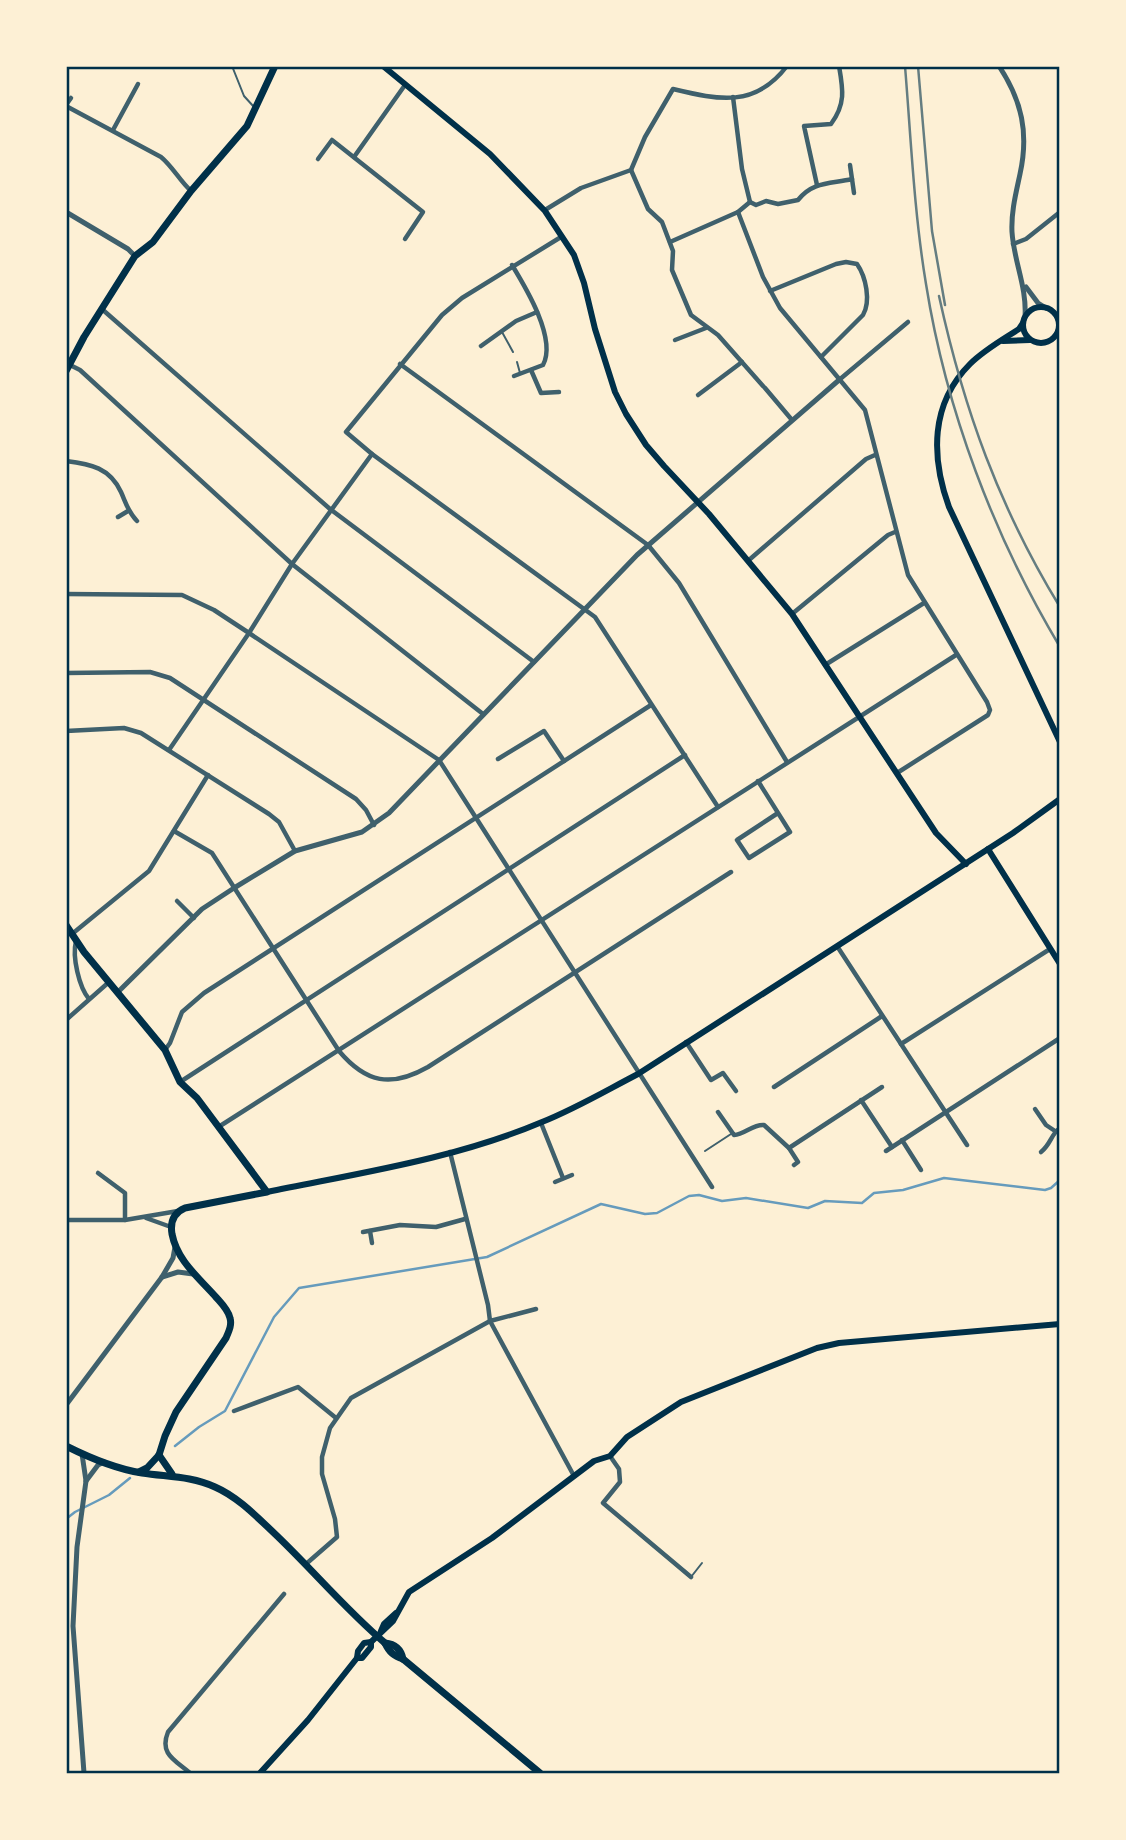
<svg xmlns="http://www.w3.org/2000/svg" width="1126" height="1840" font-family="'Space Grotesk',sans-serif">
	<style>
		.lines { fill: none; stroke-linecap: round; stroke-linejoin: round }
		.stream { stroke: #669bbc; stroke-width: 2.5 }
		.service { stroke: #3f606c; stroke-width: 2 }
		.minor { stroke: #3f606c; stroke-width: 4.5 }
		.tertiary { stroke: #3f606c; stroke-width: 5 }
		.secondary { stroke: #003049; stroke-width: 6 }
		.primary { stroke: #003049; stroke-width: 7 }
		.rail { stroke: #657d81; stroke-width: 2.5 }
		.neatline { fill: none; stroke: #003049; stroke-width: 2.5 }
	</style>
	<rect width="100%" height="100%" fill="#fdf0d5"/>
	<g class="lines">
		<g class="stream">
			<path d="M175,1446L199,1427L225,1411L274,1317L299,1288L487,1257L601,1204L645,1214L657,1213L689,1196L699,1195L722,1201L746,1198L808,1208L825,1201L862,1203L874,1193L903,1190L944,1178L1045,1190L1051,1188L1060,1180"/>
			<path d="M66,1519L75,1512L109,1495L130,1478"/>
		</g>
		<g class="service">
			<path d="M232,66L244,96L254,107"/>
			<path d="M502,332L513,352"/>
			<path d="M517,362L520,373"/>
			<path d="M705,1151L731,1134"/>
			<path d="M691,1577L702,1563"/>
		</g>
		<g class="minor">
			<path d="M733,97L742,169L750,202"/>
			<path d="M66,105L71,98"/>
			<path d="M66,106L161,157C173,167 179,180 191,191"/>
			<path d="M113,130L138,84"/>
			<path d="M354,157L405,85"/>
			<path d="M318,159L332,140L423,212L405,239"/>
			<path d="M850,165L854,193"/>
			<path d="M631,170L648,209L662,222L673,251L672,270L691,315L718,335L763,386"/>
			<path d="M817,185L804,126L831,124C846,104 843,89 839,66"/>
			<path d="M750,202L756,205L766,201L778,204L798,200C813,181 831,184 852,179"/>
			<path d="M545,210L581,188L631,170L645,137L673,89C719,100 755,108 787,66"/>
			<path d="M738,212L763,277L780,308L865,410L908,575L987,702L990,710L988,715L897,773"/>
			<path d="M561,237L462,298L442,315L346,432L372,454L595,617L718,807"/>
			<path d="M670,242L738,212L750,202"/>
			<path d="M1013,244L1026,239L1060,212"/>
			<path d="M512,265C526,288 557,339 543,365L514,376"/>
			<path d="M770,291L836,264L846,262L857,264C866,277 871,301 863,315L821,357"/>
			<path d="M103,310L330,509L534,662"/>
			<path d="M675,340L706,328"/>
			<path d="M481,346L516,321L537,312"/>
			<path d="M400,364L648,545L679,583L787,762"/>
			<path d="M70,365L80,370L292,564L483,714"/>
			<path d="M531,370L541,393L559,392"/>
			<path d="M839,380L908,322"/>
			<path d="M765,388L792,420"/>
			<path d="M698,395L742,362"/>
			<path d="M66,461C91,464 110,468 121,492C126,503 128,512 137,521"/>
			<path d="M118,517L128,511"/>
			<path d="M749,560L866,459L875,455"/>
			<path d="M66,594L182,595L214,610L249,633L439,760L712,1187"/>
			<path d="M792,614L888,535L895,532"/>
			<path d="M825,665L924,603"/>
			<path d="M66,673L150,672L170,678L356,799L366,810L374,825"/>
			<path d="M66,731L124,728L141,733L269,814L279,822L295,851"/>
			<path d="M169,750L249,633L292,564L372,454"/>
			<path d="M498,759L544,731L564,761"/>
			<path d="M758,781L790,832L749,858L737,840L778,813"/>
			<path d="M174,831L212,853L339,1051C366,1083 391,1088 428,1067L731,872"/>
			<path d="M177,901L194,918"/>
			<path d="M72,934L149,871L208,775"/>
			<path d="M76,941C72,957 79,987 89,999"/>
			<path d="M837,946L967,1145"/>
			<path d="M66,1020L109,982"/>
			<path d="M686,1042L711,1080L723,1073L736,1091"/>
			<path d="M901,1044L1050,949"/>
			<path d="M165,1050L170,1043L182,1012L204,993L651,705"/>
			<path d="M180,1082L685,755"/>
			<path d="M774,1087L882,1016"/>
			<path d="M861,1100L892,1147"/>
			<path d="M1035,1109L1046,1125L1055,1131"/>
			<path d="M718,1112L734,1135C745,1134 753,1124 764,1125L789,1148L798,1162L794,1165"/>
			<path d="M541,1123L563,1178"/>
			<path d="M220,1126L956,655"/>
			<path d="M902,1140L921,1170"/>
			<path d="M789,1148L882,1087"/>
			<path d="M886,1151L1060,1038"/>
			<path d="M450,1152L488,1305L490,1321L574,1476"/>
			<path d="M1041,1152C1051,1144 1051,1134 1060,1128"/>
			<path d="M98,1173L125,1193V1220"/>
			<path d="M555,1182L572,1175"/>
			<path d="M146,1218L171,1227"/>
			<path d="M66,1220H125L178,1211"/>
			<path d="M370,1231L372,1243"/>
			<path d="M363,1232L400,1225L436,1227L465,1219"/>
			<path d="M234,1411L298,1387L336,1418"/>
			<path d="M610,1456L619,1469L620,1482L603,1503L691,1577"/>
			<path d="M306,1564L337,1537L335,1519L322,1474V1457L330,1428L351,1398L490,1321L536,1309"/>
			<path d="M190,1773C175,1760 159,1754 168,1732L284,1594"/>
		</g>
		<g class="tertiary">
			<path d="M999,66C1022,101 1029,133 1020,174C1016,193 1011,212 1012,232C1014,262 1027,287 1025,317"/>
			<path d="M66,212L128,249L135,256"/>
			<path d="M1026,287L1038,303L1046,308"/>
			<path d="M119,991L202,909L234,888L295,851L362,832L389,813L637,555L839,380"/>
			<path d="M162,1277L178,1272L193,1274"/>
			<path d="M66,1405L162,1277L173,1258L175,1247"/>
			<path d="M82,1454L86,1481L77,1547L73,1626L84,1773"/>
			<path d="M86,1481L98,1465L104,1462"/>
		</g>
		<g class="secondary">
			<path d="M383,66L490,154L545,211L574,255L584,283L595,329L615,392L626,414L646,445L664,466L709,514L792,614L936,833L966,864"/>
			<circle cx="1041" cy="325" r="18"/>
			<path d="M1023,323L1019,329C1002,340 984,350 970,364C930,404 931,457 949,507L1060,742"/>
			<path d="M1003,341L1030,340"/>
			<path d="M988,849L1060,964"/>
			<path d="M267,1192C359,1173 455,1159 542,1122C575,1109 607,1090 638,1074L1013,833L1060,799"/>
			<path d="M381,1631L384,1624L396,1613"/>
			<path d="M357,1658L358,1651L364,1643L371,1642"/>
			<path d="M260,1773L308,1720L357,1658H362L371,1647V1642L393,1621L409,1592L492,1538L594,1461L610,1456L627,1437L681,1402L817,1348L839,1343L1060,1324"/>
		</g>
		<g class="primary">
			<path d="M66,371L84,337L135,256L153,242L191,191L247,126L275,66"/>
			<path d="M66,925L84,952L165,1050L180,1082L197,1098L267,1192L185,1208C173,1213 170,1222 172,1234C177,1260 197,1276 215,1296C220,1302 228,1309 230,1318C232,1325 229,1331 226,1338L176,1412L165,1436L159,1455L147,1468L139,1472"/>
			<path d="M66,1446C90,1458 116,1469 142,1473C168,1477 191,1476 215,1487C238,1497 257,1517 274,1533C312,1569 346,1610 385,1643C389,1652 394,1656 403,1659L540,1773"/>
			<path d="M159,1455L172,1474"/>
			<path d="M385,1643C395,1644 401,1649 403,1659"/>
		</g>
		<g class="rail">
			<path d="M905,66C911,139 914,212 926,284C946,410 994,537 1060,647"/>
			<path d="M918,66L932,231L945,305"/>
			<path d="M939,296C964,410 999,507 1060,607"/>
		</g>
	</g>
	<rect width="1126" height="1840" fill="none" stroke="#fdf0d5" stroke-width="136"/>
	<rect x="68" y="68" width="990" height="1704" class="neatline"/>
</svg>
